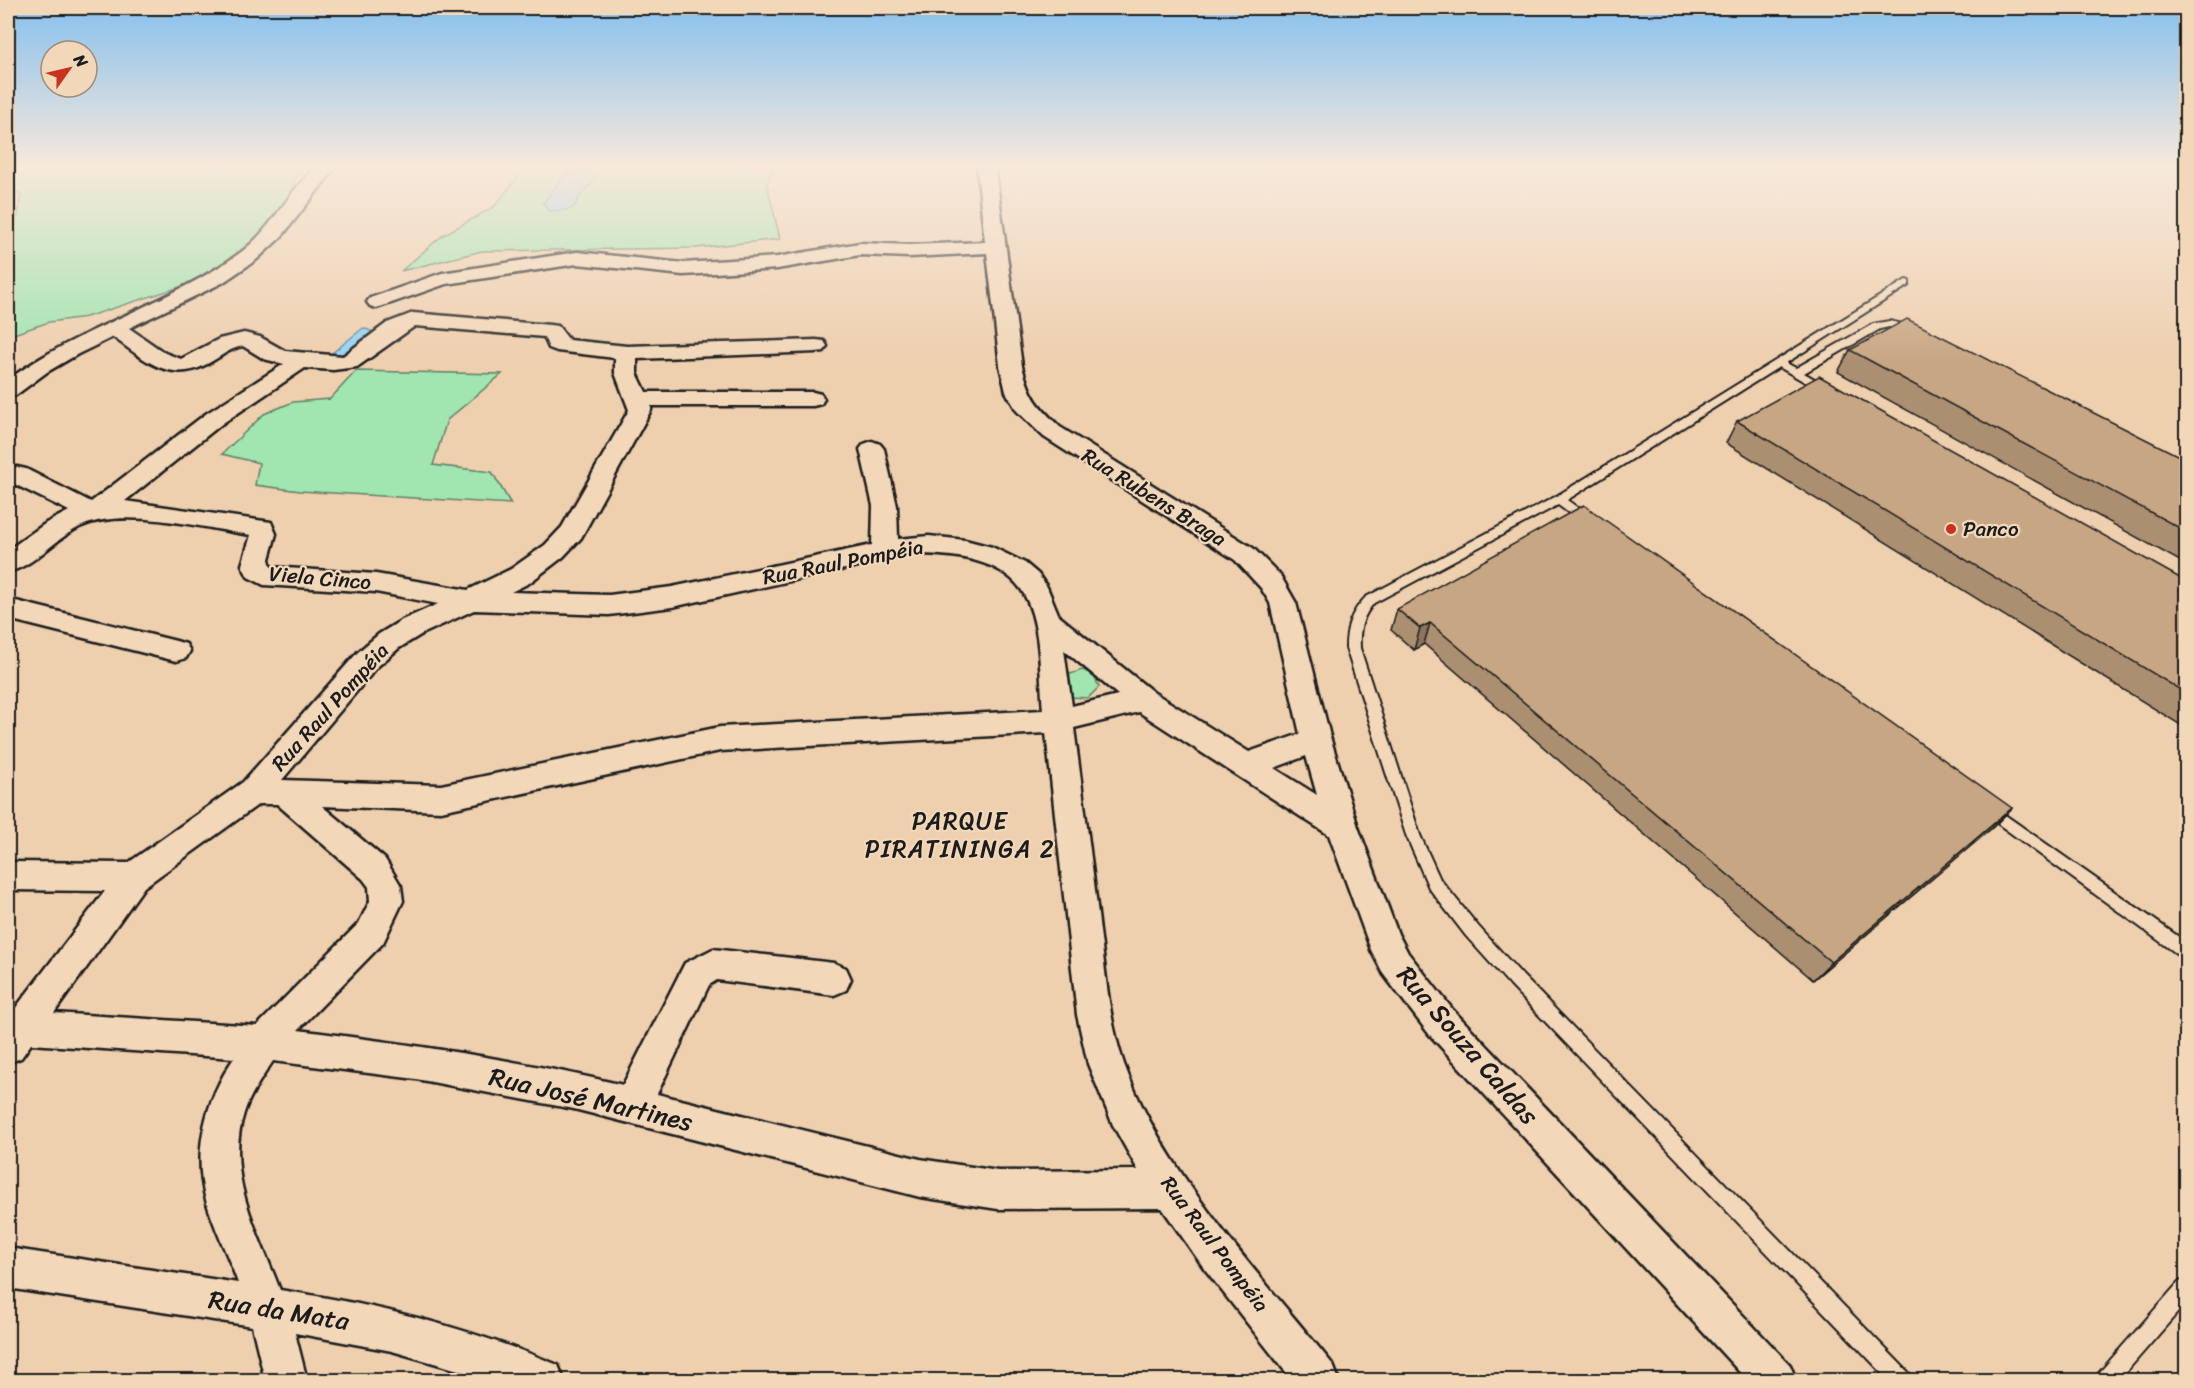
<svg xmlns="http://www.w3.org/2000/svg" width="2194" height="1388" font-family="Sriracha,sans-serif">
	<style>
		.green { fill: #a1e5b0; stroke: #5e8066; stroke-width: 1.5 }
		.water { fill: #95d3f6; stroke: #658a9f; stroke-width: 1.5 }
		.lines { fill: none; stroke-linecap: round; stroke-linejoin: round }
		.service-casing { stroke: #1c1c1c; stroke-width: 4 }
		.minor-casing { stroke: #1c1c1c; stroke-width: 5 }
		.service { fill: #f2d7b9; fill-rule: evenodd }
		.minor { fill: #f2d7b9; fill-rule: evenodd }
		.wall { fill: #ab8f71; stroke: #1c1c1c; stroke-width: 1.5 }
		.shaded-wall { fill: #8b745c; stroke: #1c1c1c; stroke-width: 1.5 }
		.building { fill: #c7a683; stroke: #1c1c1c; stroke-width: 1.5 }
		.poi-dot { fill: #c8321e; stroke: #f2d7b9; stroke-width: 2 }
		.labels { text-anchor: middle; stroke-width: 4.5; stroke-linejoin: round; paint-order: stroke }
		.street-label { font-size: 21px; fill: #1c1c1c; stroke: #f2d7b9 }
		.poi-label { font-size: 21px; fill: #1c1c1c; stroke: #f2d7b9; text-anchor: start }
		.quarter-label { font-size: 24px; letter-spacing: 1.5px; fill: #1c1c1c; stroke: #f2d7b9 }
		.near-street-label { font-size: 26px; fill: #1c1c1c; stroke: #f2d7b9 }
	</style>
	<rect width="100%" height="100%" fill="#eecfae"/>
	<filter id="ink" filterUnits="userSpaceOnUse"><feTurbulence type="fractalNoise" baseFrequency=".0167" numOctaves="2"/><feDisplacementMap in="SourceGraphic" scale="12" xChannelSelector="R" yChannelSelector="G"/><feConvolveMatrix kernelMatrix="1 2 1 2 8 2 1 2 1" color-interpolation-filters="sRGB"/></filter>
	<g filter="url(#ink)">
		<g class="green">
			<path d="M8,168H300L276,225L211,277L86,317L49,322L8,336V231L18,216L21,193H8Z"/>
			<path d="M525,168H773L767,184L780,239L696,248L482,251L401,271L443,235L494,207Z"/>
			<path d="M356,371L502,374L447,420L433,465L492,472L511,504L300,491L255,485L259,463L222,454L264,414L293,402L330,399Z"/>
			<path d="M1082,670L1093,674L1099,687L1088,698L1070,697L1065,676Z"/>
		</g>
		<g class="water">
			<path d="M587,170L596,177C594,184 591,183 587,188C567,208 586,210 549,211L543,203L565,175Z"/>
			<path d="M363,328L376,333L346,357L331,354Z"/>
		</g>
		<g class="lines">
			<g class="service-casing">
				<g id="service">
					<path d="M1906,280L1909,281V285L1786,363L1796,368L1873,324L1889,321L1916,327L1917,329L1912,332L1889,327L1880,329L1804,373L1830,388V392H1822L1779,367L1567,500L1592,518L1594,521L1592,524H1584L1558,505L1374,603C1362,617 1359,629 1360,648L1420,835L1440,879L1478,926L1523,976L1909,1373L1912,1380H1889L1511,986L1466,936L1429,888L1406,835L1346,648C1346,627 1351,612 1366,597L1555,497Z"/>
					<path d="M1988,803L2186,942V958L2180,956L1983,813L1981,809L1983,805Z"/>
					<path d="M2186,1279V1303L2119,1380H2096L2099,1373L2179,1282Z"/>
				</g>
			</g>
			<g class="minor-casing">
				<g id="minor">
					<path d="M315,168H335L282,236L256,260L222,283L129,328L165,353L181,359L219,339L244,333L260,337L285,351L343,356L387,323L413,313L550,325L558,326L569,340L627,346L816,340L824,341L827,346L824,351L816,352L637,359V373L646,392H813L821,394L824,399L821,404L813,406H651V410L581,538L563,557L529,583L511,592L609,595L672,587L872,545L873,506L860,449L864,444L872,441L880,444L884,449L897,506L898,539L929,536L965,540L992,547L1025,563L1038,574L1047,587L1059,616L1153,692L1249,752L1300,734L1270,603L1261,588L1235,560L1044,437L1017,411L1006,392L1000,366L987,253L909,257L860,255L777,269L683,275L577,264L446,284L377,308L370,306L367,302L370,298L442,273L577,252L683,263L777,257L860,243L909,245L985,242L977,168H995L1022,366C1030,397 1037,405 1060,427L1253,548L1280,575L1296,603L1331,740L1358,827L1398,934L1408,953L1453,1010L1790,1365L1796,1380H1747L1429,1034L1384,975L1371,950L1329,835L1139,712L1074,728C1083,796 1092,863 1100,931C1106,975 1109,1022 1124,1064C1163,1172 1261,1276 1333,1365L1339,1380H1292L1204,1268L1162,1208L998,1209L920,1197L574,1109L416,1079L273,1061C262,1078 250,1094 244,1113C224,1175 259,1234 280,1290C378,1305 466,1327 558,1365L564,1380H493L392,1351L295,1333L307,1380H265L252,1326L8,1288V1248L238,1283C228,1255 214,1228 206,1200C192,1152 206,1099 234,1058L31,1044L21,1058L8,1063V1010H14L105,891L8,890V862L128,863L243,782L358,652L379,634L402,620L438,604L376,592L264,585L248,577L242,565L251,535C205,528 124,507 82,526C56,537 35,566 8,572V550L46,523L69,511L8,481V469L17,467L26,469L91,502L207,413L284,364L264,359L243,346C229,348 218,359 205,365C169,384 141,357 113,337L78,354L47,372L16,395L8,397V380C79,327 168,305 240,253C272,230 287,193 315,168ZM415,326L544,337L549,348L557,351L615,358V373L629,410L562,527L545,545L511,569L468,590L376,574L271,567L269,559L276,534L271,522L125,501L223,423L305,368L333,370L357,367ZM913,554C950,554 1006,558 1025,596C1041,625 1040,677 1043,710L720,727L441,785L282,780L378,666L399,648L422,634L474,610L609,615L672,607ZM1064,650L1118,695L1072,706ZM1046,733L1077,1015L1088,1064L1113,1125L1138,1170L998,1171L920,1159L657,1094L709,985L717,980L834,995L846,990L851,979L846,968L834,963L713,949L685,963L623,1085C516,1059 407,1044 298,1030L383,943L403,901L401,886L385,859L322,806L441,811L720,751ZM1306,756L1317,795L1274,768ZM259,804H277L363,879L369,887L370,901L359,923L257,1026L54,1013L144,887Z"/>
					<path d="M8,599L176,641L186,644L190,651L186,658L176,661L8,619Z"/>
				</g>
			</g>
			<use href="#service" class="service"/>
			<use href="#minor" class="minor"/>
		</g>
		<g class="wall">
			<path d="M1850,350L2187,460V565L1838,372Z"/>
			<path d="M1737,421L2187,582V729L1726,443Z"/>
			<path d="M1397,609L2012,808L1992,828L1813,980L1424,644L1414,650L1391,630Z"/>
		</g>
		<g class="shaded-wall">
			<path d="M1430,623L1424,644L1414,650L1420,628Z"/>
			<path d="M2012,808L1992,828L1813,980L1831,962Z"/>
		</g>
		<g class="building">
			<path d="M1907,319L2187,460V532L1850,350Z"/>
			<path d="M1819,376L2187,582V694L1737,421Z"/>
			<path d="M1584,505L2012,808L1831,962L1430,623L1420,628L1397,609Z"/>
		</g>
	</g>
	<linearGradient id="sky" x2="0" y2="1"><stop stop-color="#87c0ee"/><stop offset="0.46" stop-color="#f7e9db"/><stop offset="1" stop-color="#f7e9db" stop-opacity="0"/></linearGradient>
	<rect width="2194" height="362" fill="url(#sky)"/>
	<circle class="poi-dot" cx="1951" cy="529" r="6"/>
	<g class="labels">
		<g class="street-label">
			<text transform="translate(1154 497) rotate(32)" y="7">Rua Rubens Braga</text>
			<text transform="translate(843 562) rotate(-11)" y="7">Rua Raul Pompéia</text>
			<text transform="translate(320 578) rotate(5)" y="7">Viela Cinco</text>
			<text transform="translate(330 707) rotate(-48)" y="7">Rua Raul Pompéia</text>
			<text transform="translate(1215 1244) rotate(53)" y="7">Rua Raul Pompéia</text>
		</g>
		<g class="poi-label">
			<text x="1963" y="536">Panco</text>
		</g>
		<g class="quarter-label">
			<text x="960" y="829">PARQUE<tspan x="960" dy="28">PIRATININGA 2</tspan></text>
		</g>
		<g class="near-street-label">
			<text transform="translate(1468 1045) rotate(49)" y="9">Rua Souza Caldas</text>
			<text transform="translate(591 1099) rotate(13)" y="9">Rua José Martines</text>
			<text transform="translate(279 1310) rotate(9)" y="9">Rua da Mata</text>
		</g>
	</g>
	<rect width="2194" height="1388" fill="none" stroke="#f2d7b9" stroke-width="30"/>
	<rect x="15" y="15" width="2164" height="1358" fill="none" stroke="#1c1c1c" stroke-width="2" filter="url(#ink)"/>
	<g transform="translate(69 69) rotate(56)"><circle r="28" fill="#f2d7b9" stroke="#9c8c7a" stroke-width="1.5"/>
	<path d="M0-4.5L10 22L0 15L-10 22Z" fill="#c8321e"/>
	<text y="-9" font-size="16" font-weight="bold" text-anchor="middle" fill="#1c1c1c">N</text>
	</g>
</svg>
